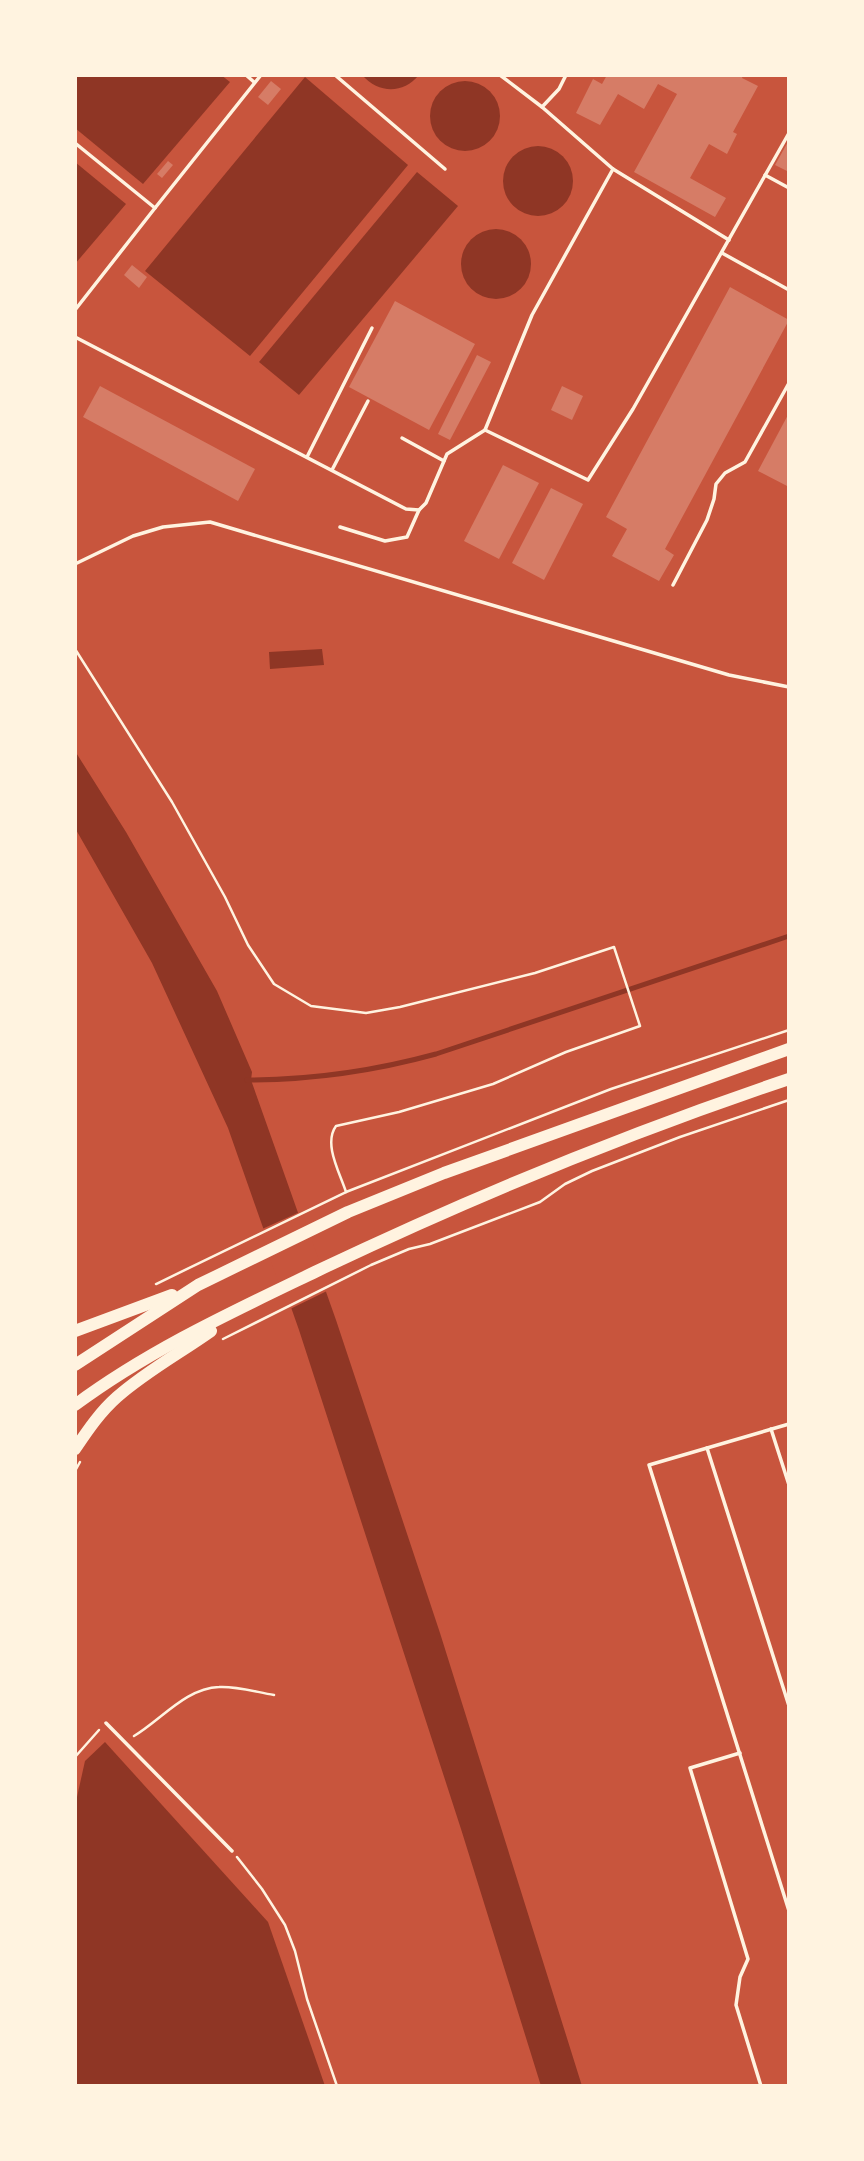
<svg xmlns="http://www.w3.org/2000/svg" width="864" height="2161" font-family="Bitter,serif">
	<style>
		.water { fill: #8f3625 }
		.pier { fill: #c8553d }
		.lines { fill: none; stroke-linecap: round; stroke-linejoin: round }
		.stream { stroke: #8f3625; stroke-width: 5 }
		.building { fill: #d67c66 }
		.path { stroke: #fff3e0; stroke-width: 2.5 }
		.service { stroke: #fff3e0; stroke-width: 3.5 }
		.trunk { stroke: #fff3e0; stroke-width: 12 }
	</style>
	<rect width="100%" height="100%" fill="#c8553d"/>
	<g class="water">
		<path d="M75,75H221L230,82L143,184L75,128Z"/>
		<path d="M362,75H419C403,94 379,94 362,75Z"/>
		<path d="M305,77L408,165L250,356L145,271Z"/>
		<circle cx="465" cy="116" r="35"/>
		<circle cx="538" cy="181" r="35"/>
		<path d="M75,162L126,204L75,264Z"/>
		<path d="M417,172L458,206L299,395L259,362Z"/>
		<circle cx="496" cy="264" r="35"/>
		<path d="M322,649L324,665L270,669L269,652Z"/>
		<path d="M75,751L126,832L217,991L252,1072L251,1080L336,1320L440,1633L582,2086H541L461,1829L299,1330L228,1128L152,963L75,828Z"/>
		<path d="M105,1742L268,1922L325,2086H75V1806L85,1761Z"/>
	</g>
	<path class="pier" d="M302,1211L329,1290L288,1310L260,1230Z"/>
	<g class="lines">
		<path class="stream" d="M247,1080C311,1080 374,1071 436,1054L789,936"/>
	</g>
	<g class="building">
		<path d="M607,75H743L742,78L758,86L733,132L737,134L727,154L709,144L690,178L726,198L715,217L634,172L677,94L658,84L644,109L618,94L600,125L576,113L593,79L602,84Z"/>
		<path d="M271,81L281,89L268,105L258,97Z"/>
		<path d="M789,140V172L775,165Z"/>
		<path d="M168,161L173,165L162,178L157,174Z"/>
		<path d="M132,265L147,277L139,288L124,275Z"/>
		<path d="M730,287L789,320L665,549L674,555L659,581L612,556L627,529L606,517Z"/>
		<path d="M395,301L475,344L429,430L349,387Z"/>
		<path d="M477,355L491,362L450,440L438,434Z"/>
		<path d="M100,386L255,469L238,501L83,417Z"/>
		<path d="M562,386L583,396L572,420L551,410Z"/>
		<path d="M789,413V487L758,471Z"/>
		<path d="M503,465L539,483L499,559L464,541Z"/>
		<path d="M551,488L583,504L544,580L512,563Z"/>
	</g>
	<g class="lines">
		<g class="path">
			<path d="M75,649L172,802L225,897L248,945L274,984L311,1006L366,1013L400,1007L535,973L614,947L640,1026L566,1052L493,1084L399,1112L336,1126C323,1144 340,1173 346,1192"/>
			<path d="M156,1284L346,1192L611,1089L789,1030"/>
			<path d="M223,1339L371,1265L409,1249L430,1244L540,1202L565,1184L592,1171L680,1137L789,1100"/>
			<path d="M75,1471L80,1462"/>
			<path d="M134,1736C161,1720 186,1688 219,1687C237,1686 256,1692 274,1695"/>
			<path d="M75,1757L99,1730"/>
			<path d="M237,1857L262,1889L285,1925L295,1951L307,1999L337,2086"/>
		</g>
		<g class="service">
			<path d="M246,75L254,82"/>
			<path d="M335,75L445,169"/>
			<path d="M500,75L542,107"/>
			<path d="M566,75L559,89L542,107L613,169L729,240"/>
			<path d="M75,143L155,208L261,75"/>
			<path d="M765,175L789,188"/>
			<path d="M722,253L789,290"/>
			<path d="M75,310L155,208"/>
			<path d="M75,337L406,509L419,510L426,503L447,454L485,430L588,480L633,409L789,133"/>
			<path d="M485,430L532,315L613,169"/>
			<path d="M402,438L444,461"/>
			<path d="M307,457L372,328"/>
			<path d="M332,470L368,401"/>
			<path d="M340,527L385,541L407,537L419,510"/>
			<path d="M75,564L133,536L163,527L210,522L729,675L789,687"/>
			<path d="M673,585L707,520L714,499L716,484L725,473L745,462L789,383"/>
			<path d="M789,1424L649,1465L789,1911"/>
			<path d="M771,1429L789,1485"/>
			<path d="M707,1448L789,1706"/>
			<path d="M106,1723L232,1851"/>
			<path d="M740,1753L690,1768L748,1959L740,1977L736,2005L761,2086"/>
		</g>
		<g class="trunk">
			<path d="M75,1331L172,1295"/>
			<path d="M75,1365L198,1285L348,1212L444,1173L789,1049"/>
			<path d="M75,1405C149,1350 234,1311 317,1271C470,1198 628,1133 789,1079"/>
			<path d="M75,1449C88,1430 100,1412 117,1397C145,1372 180,1353 211,1331"/>
		</g>
	</g>
	<rect width="864" height="2161" fill="none" stroke="#fff3e0" stroke-width="154"/>
</svg>
